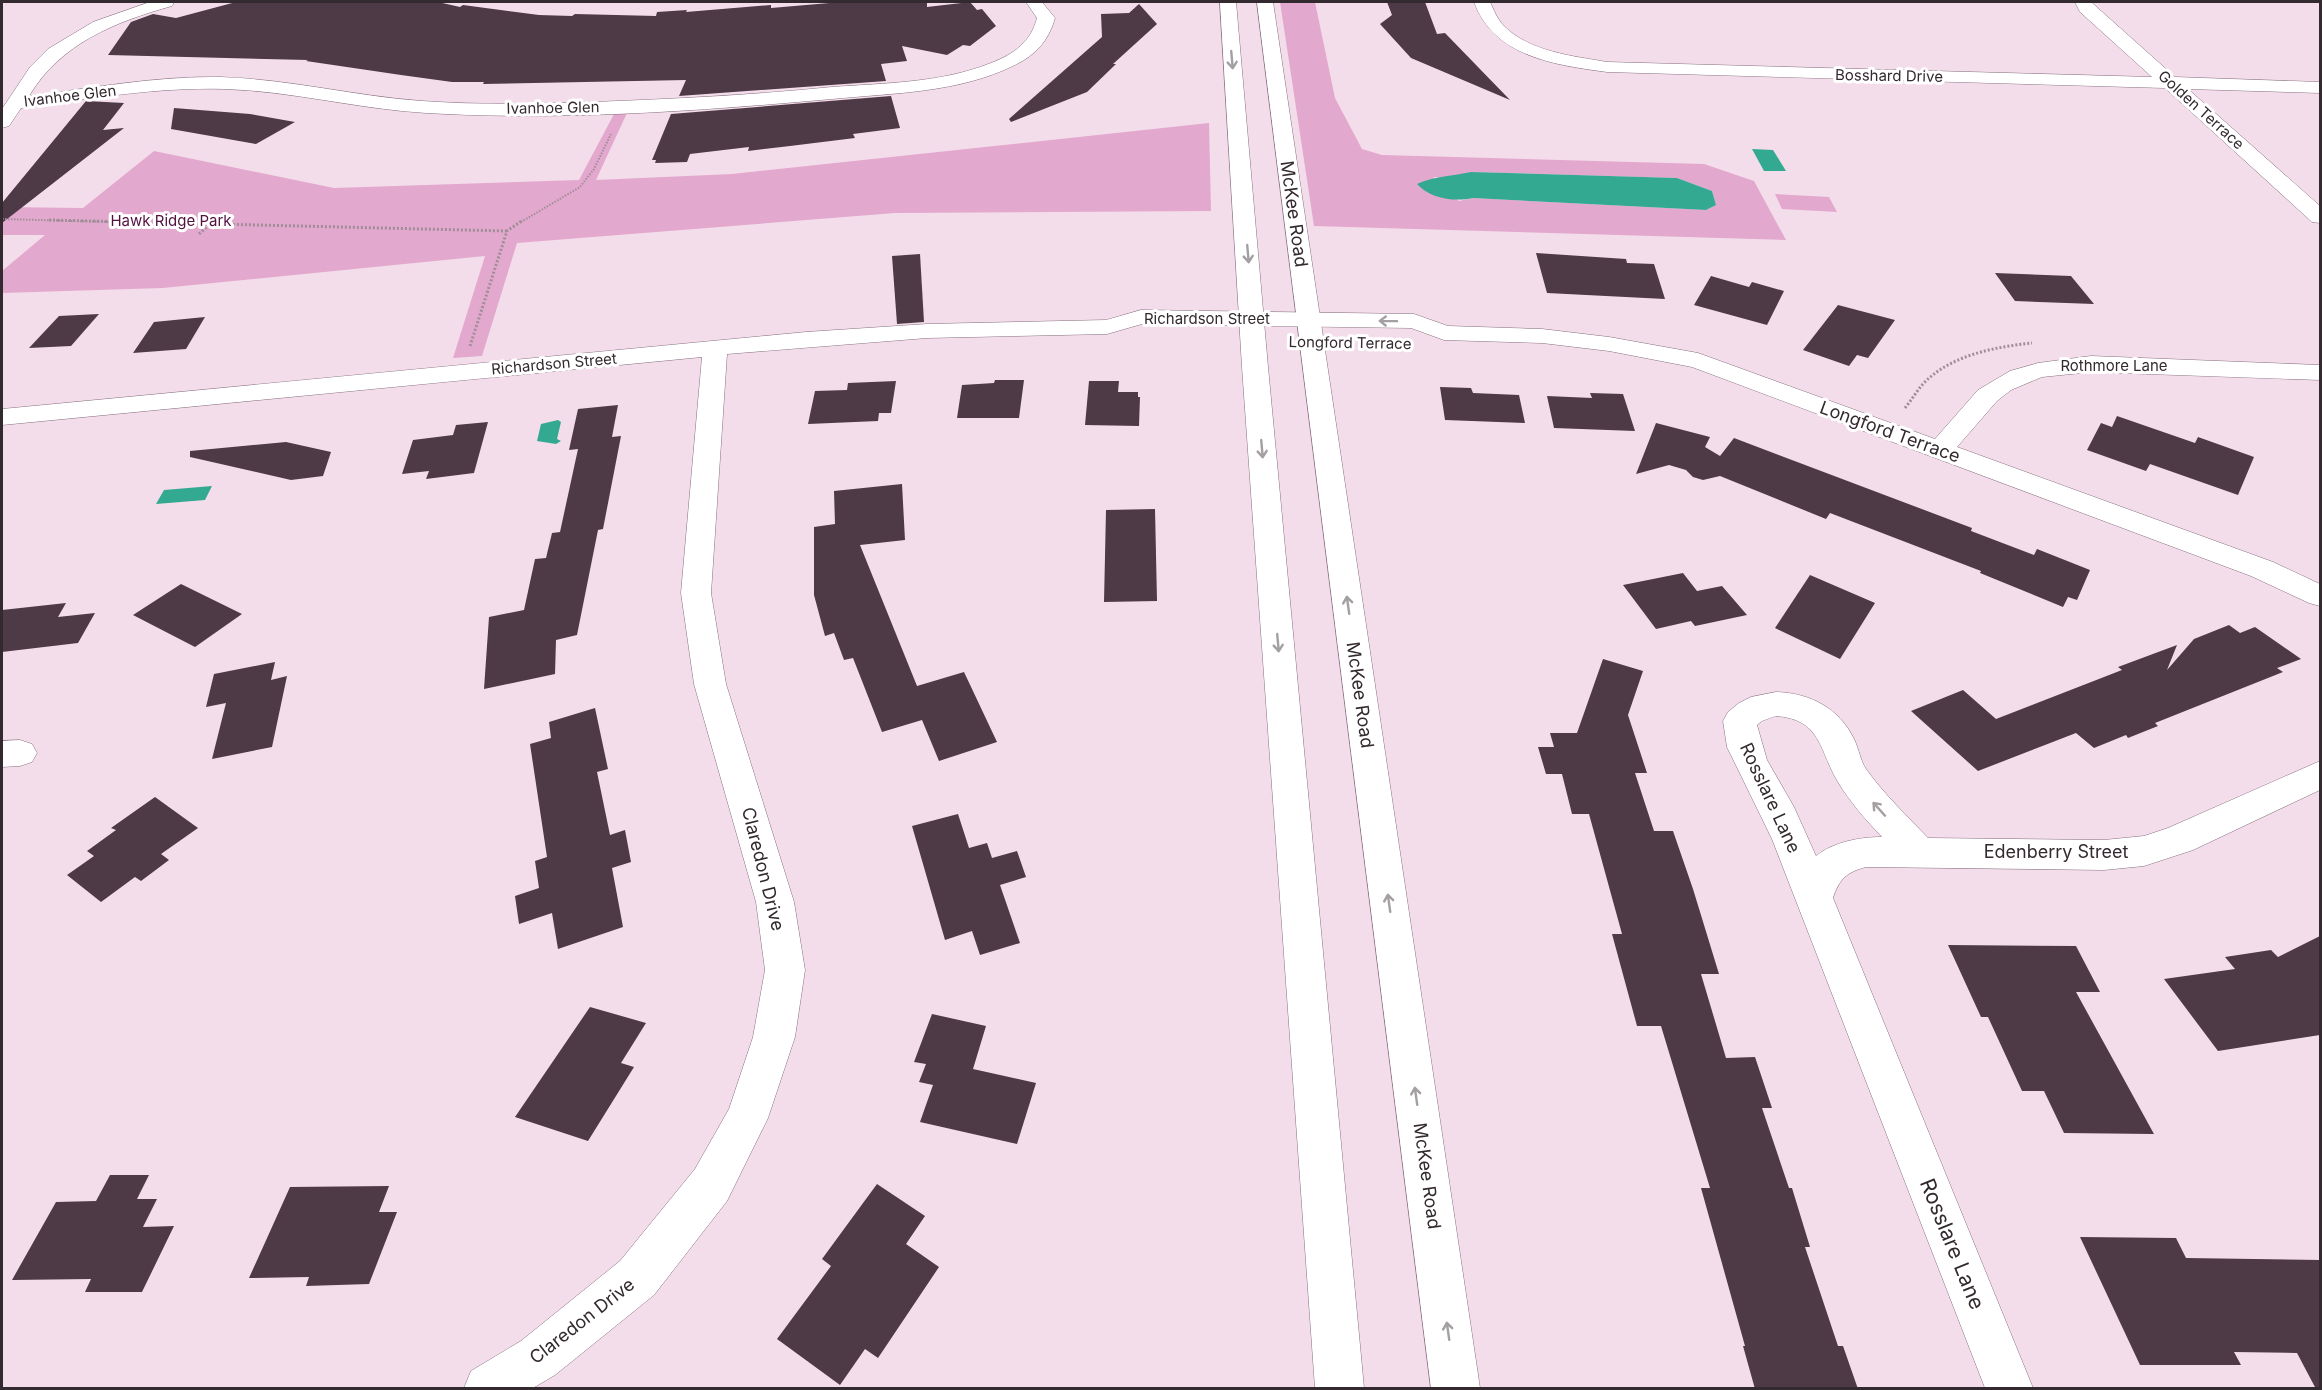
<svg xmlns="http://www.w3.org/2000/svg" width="2322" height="1390" font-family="Inter,sans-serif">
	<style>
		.green { fill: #e3a8cd; fill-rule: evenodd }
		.water { fill: #33a991 }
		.building { fill: #4d3a46 }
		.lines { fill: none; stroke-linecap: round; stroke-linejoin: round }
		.minor-casing { stroke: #86717e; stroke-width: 1 }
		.major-casing { stroke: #86717e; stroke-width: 1 }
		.path-far1 { stroke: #9f8e98; stroke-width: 2; stroke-dasharray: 1.5 1.5; stroke-linecap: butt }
		.path { stroke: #9f8e98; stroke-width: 3; stroke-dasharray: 2 2; stroke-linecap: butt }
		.minor { fill: #fff; fill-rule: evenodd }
		.major { fill: #fff; fill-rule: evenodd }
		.oneway { stroke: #a39fa2 }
		.labels { text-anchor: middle; stroke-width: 6; stroke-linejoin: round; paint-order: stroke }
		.far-street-label { font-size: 15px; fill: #332a30; stroke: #fff }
		.far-park-label { font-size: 15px; fill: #531141; stroke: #fff }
		.street-label { font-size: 18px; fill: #332a30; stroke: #fff }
		.near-street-label { font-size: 21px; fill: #332a30; stroke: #fff }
	</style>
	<rect width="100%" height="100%" fill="#f4ddeb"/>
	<g class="green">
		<path d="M1280,2H1315L1335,98L1362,149L1382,155L1704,164L1754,181L1786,240L1314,226ZM1471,172L1677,178L1712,191L1716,205L1706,210L1473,198L1459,201L1433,177L1447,178Z"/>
		<path d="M627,113L596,180L732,174L1209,123L1211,211L895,213L517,243L482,356L453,358L485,256L163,288L2,293V271L45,235H2V207L83,208L154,151L334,188L579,180L614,114Z"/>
		<path d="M1775,194L1829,197L1837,212L1782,209Z"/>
	</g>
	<g class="water">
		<path d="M1752,149L1773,150L1786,171H1764Z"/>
		<path d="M1471,172L1677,178L1712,191L1716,205L1706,210L1473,198C1455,202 1430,199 1417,184C1435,176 1453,176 1471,172Z"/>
		<path d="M558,420L561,422L557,439L561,441L556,444L537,441L541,424Z"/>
		<path d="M212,486L205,500L156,504L164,490Z"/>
	</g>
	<g class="building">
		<path d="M236,2H438L460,7L463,5L539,15L572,16L575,14L656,16L657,12L687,10L686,12L771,5V8L841,2H927V7L970,2L977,10L982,9L996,26L970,46L963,45L947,55L902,46L907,61L881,64L886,81L679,96L686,80L483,84L484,82H452L401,75L306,61L308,60L108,55L131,22L153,14L176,18Z"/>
		<path d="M1387,2H1425L1437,34L1445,33L1510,100L1411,58L1380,24L1392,15Z"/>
		<path d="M1139,4L1157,24L1113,64H1116L1087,92L1011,122L1009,119L1102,37L1101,14L1129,13Z"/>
		<path d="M891,96L900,128L853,134L855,138L790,146L748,151L749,147L690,154L687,162L655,163L656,160H652L671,114Z"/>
		<path d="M86,101L124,103L103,130L124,128L2,223V203Z"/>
		<path d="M174,108L250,114L295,122L256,144L171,129Z"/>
		<path d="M1536,253L1626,259L1627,263L1654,264L1665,299L1547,293Z"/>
		<path d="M920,254L924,322L897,324L892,256Z"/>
		<path d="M1995,273L2071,276L2094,304L2015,301Z"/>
		<path d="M1711,276L1749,287L1752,282L1784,291L1767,325L1694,305Z"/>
		<path d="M1838,305L1895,320L1868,358L1857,355L1849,366L1803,350Z"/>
		<path d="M99,314L71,346L29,348L59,316Z"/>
		<path d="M205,317L186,349L133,353L154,322Z"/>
		<path d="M995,380H1024L1019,418H957L962,385L994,383Z"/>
		<path d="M896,381L891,413H879L878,421L808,424L815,391L847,390L848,383Z"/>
		<path d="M1089,381H1119L1118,392H1138V397H1140L1139,426L1085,425Z"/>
		<path d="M1440,387L1471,388L1473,393L1519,395L1525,423L1445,420Z"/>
		<path d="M1590,393L1623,394L1635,431L1554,428L1547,396L1592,398Z"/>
		<path d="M618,405L612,437L621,436L603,529L598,530L577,635L556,640L555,674L484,689L489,617L524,610L535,559L546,558L552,533L560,532L578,449L569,450L578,409Z"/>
		<path d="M2117,416L2195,443L2198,437L2254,457L2238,495L2150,464L2146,471L2087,450L2101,423L2112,427Z"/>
		<path d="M488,422L474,473L426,479L429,471L402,474L413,440L453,435L456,425Z"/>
		<path d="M1656,423L1710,437L1705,447L1720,456L1734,438L1972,528L1971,531L2034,555L2037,549L2090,570L2077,600L2068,597L2063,607L1980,573L1981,571L1830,513L1826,519L1720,476L1703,480L1693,477L1686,470L1669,465L1636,474Z"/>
		<path d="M286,442L331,452L323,476L291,480L190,457V451Z"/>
		<path d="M902,484L905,540L860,545L917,686L964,672L997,742L939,761L922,720L882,732L853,658L844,660L834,633L825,636L814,595V527L835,524L834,491Z"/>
		<path d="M1155,509L1157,601L1104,602L1106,510Z"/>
		<path d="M1683,573L1697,591L1722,586L1747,615L1695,626L1691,621L1656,629L1623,585Z"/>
		<path d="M1810,575L1875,603L1840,659L1775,628Z"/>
		<path d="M181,584L242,614L195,647L133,615Z"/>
		<path d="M66,603L58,617L95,613L78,643L2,652V610Z"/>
		<path d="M2229,625L2240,633L2255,627L2301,659L2277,668L2283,672L2155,723L2158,726L2128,738L2126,735L2094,748L2076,733L1978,771L1911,711L1963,690L1996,719L2122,670L2118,667L2177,645L2167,670L2194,639Z"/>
		<path d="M1603,659L1643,671L1628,715L1647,773H1635L1654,831H1673L1693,889L1719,974H1701L1726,1058L1755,1057L1772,1108H1762L1789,1188H1792L1810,1247H1805L1838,1346H1843L1858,1389H1755L1743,1346H1745L1701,1188H1710L1661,1026H1637L1612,934H1622L1589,814H1572L1562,774H1546L1538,747H1554L1550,733H1577Z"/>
		<path d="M275,662L271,680L287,676L272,747L212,759L226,703L206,707L214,674Z"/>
		<path d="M595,708L608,769L597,772L610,835L625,830L631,862L612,868L623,927L558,949L552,913L519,924L515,896L539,888L535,861L547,857L530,744L551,738L549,722Z"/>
		<path d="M155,797L198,828L161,854L169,860L141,881L135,877L101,902L67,875L94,856L87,851L116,830L111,828Z"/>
		<path d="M958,814L969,848L987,843L992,858L1017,851L1026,877L1000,885L1020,943L980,955L972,931L945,940L912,826Z"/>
		<path d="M2320,936V1035L2218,1051L2164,979L2235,969L2225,957L2271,950L2278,957Z"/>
		<path d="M1948,945L2076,946L2100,992H2076L2154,1134L2064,1133L2044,1091H2022L1988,1017H1981Z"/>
		<path d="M590,1007L646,1023L621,1063L634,1067L588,1141L515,1117Z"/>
		<path d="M932,1014L986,1026L973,1069L1036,1083L1017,1144L920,1122L933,1085L919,1082L926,1064L914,1062Z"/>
		<path d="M110,1175H149L137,1199H157L143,1227L174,1226L142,1292H85L91,1279L12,1280L56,1202L96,1201Z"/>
		<path d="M877,1184L925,1216L906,1244L939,1267L878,1358L865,1349L840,1385L777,1339L831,1266L822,1259Z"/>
		<path d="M389,1186L379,1212H397L369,1284L306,1286L309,1277L249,1278L290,1187Z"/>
		<path d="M2080,1237L2176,1238L2186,1258L2320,1260V1389H2316L2297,1353L2234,1352L2241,1365H2140Z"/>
	</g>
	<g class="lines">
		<g class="minor-casing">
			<g id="minor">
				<path d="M150,2H174L172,6C115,22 61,43 29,96C93,88 156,76 220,77C288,79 354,96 422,101C479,105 536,104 593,102C673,99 753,95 832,87C886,83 941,83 991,63C1014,54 1031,42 1037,18L1026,2H1042L1055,18C1049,40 1036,55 1015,65C959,93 893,93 832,99C698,111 560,121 426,113C358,109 292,91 224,89C156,87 88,99 21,108L9,126L2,128V109L30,67L48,49L93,22Z"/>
				<path d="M1474,2H1490C1494,10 1497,19 1504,26C1530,52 1573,56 1607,62L2152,77L2080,12L2075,2H2091L2175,77L2320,82V93L2188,89L2320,206V223L2312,222L2165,88L1607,72C1555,65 1494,57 1474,2Z"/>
				<path d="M1141,310L1414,314L1448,326L1542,329L1609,337L1698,353L1935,439L1978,390L2010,371L2038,363L2091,356L2320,365V380L2091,372L2042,377L2011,390L1997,401L1957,447L2273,562L2320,584V606L2309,603L2251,576L1692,367L1609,351L1542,343L1444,340L1411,328L1142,324L1107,334L927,338L727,354L711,593L726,684L794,902L805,970L795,1037L768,1118L727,1201L654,1295L555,1375L533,1388H464L471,1371L521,1341L620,1261L695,1169L729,1109L753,1037L765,970L756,902L694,684L681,593L702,357L2,425V409L806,332L927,324L1106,320Z"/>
				<path d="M1776,692C1810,693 1839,708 1854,739C1859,749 1860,760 1866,769C1884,794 1907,816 1928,838L2104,840L2144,836L2168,828L2320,761V790L2193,850L2144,866L2104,870L1866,867C1847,872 1839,879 1833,898L2033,1388H1985L1772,839L1727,747L1723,721L1728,712L1739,703L1751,697ZM1776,716C1822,719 1819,751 1838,782C1850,802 1866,820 1882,837C1860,837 1833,842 1816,856L1794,807L1767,760L1757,725L1762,721Z"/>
				<path d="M20,740L32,744L37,753L32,762L20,766L2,767V741Z"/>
			</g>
		</g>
		<g class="major-casing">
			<g id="major">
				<path d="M1220,2H1236L1268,367L1364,1388H1315L1242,367Z"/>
				<path d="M1257,2H1273L1480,1388H1431Z"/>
			</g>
		</g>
		<g class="path-far1">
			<path d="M2,219L112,222"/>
			<path d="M521,222L580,187L594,169L611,134"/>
		</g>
		<g class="path">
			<path d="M49,220L507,231"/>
			<path d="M199,234L211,223"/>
			<path d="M470,346L507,231L523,220"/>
			<path d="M1905,408C1913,398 1919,387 1928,379C1956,354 1996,347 2032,343"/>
		</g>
		<use href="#minor" class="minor"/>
		<use href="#major" class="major"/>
	</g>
	<defs><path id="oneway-shaft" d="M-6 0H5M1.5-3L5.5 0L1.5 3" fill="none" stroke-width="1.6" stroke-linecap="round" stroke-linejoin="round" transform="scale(1.5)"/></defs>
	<g class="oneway">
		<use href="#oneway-shaft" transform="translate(1232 60) rotate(85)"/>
		<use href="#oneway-shaft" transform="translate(1248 254) rotate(85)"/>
		<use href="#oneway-shaft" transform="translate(1388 321) rotate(-179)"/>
		<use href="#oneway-shaft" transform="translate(1262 449) rotate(85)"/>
		<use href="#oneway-shaft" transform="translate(1348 605) rotate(-98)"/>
		<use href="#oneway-shaft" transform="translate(1278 643) rotate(85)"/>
		<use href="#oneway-shaft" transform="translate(1879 809) rotate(-132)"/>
		<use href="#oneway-shaft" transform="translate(1389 903) rotate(-98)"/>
		<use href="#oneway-shaft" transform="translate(1416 1096) rotate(-98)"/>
		<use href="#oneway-shaft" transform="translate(1448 1331) rotate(-98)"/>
	</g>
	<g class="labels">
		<g class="far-street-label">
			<text transform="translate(1889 76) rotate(1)" y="5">Bosshard Drive</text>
			<text transform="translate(70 96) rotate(-7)" y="5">Ivanhoe Glen</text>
			<text transform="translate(553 108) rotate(-1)" y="5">Ivanhoe Glen</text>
			<text transform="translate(2201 110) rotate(42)" y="5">Golden Terrace</text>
			<text x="1207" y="324">Richardson Street</text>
			<text transform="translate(1350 343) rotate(1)" y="5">Longford Terrace</text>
			<text transform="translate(554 364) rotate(-5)" y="5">Richardson Street</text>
			<text x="2114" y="371">Rothmore Lane</text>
		</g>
		<g class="far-park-label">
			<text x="171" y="226">Hawk Ridge Park</text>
		</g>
		<g class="street-label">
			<text transform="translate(1294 214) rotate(82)" y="6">McKee Road</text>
			<text transform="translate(1890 432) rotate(20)" y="6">Longford Terrace</text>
			<text transform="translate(1360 695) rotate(82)" y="6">McKee Road</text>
			<text transform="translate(1770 798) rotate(65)" y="6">Rosslare Lane</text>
			<text x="2056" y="858">Edenberry Street</text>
			<text transform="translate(763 869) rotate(76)" y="6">Claredon Drive</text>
			<text transform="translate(1427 1176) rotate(82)" y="6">McKee Road</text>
			<text transform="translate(582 1321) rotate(-38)" y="6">Claredon Drive</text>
		</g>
		<g class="near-street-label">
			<text transform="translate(1952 1244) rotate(68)" y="7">Rosslare Lane</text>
		</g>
	</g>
	<rect width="2322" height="1390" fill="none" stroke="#332a30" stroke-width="6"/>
</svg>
